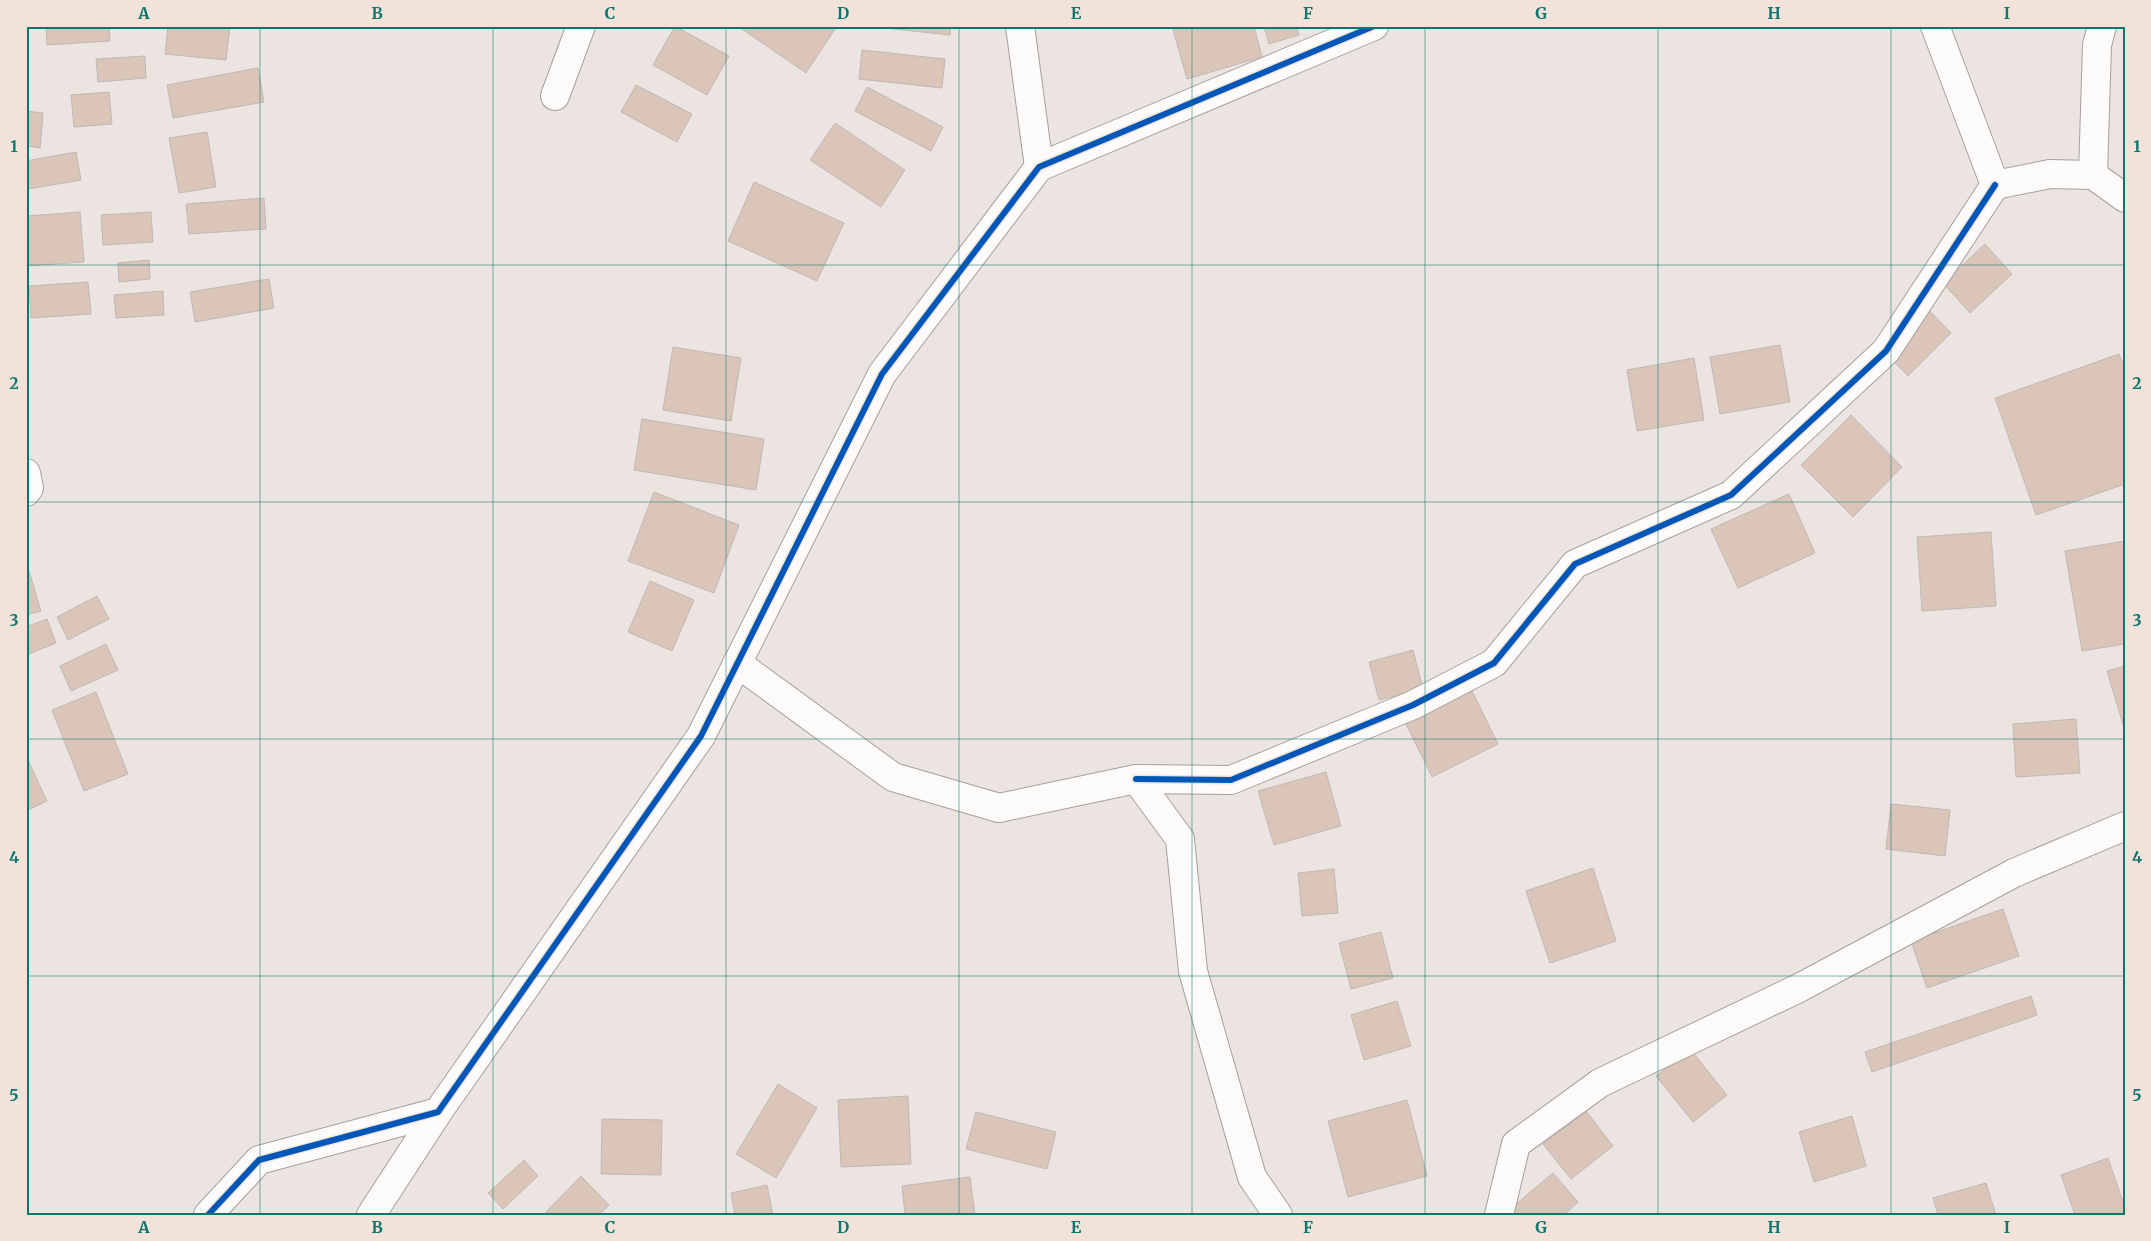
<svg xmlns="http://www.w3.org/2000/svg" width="2151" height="1241" font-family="Merriweather,serif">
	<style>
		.building { fill: #dac5b8; stroke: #bfb9b6 }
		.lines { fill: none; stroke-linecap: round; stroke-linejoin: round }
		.minor-casing { stroke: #a6a09d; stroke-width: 30 }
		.minor { stroke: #fcfbfa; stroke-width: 28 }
		.cycleway-casing { stroke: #f2e3da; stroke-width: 9 }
		.cycleway { stroke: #0057b8; stroke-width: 6 }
		.grid { fill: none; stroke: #0f766e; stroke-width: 1; stroke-opacity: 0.55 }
		.neatline { fill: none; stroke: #0f766e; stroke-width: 2 }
		.grid-label { font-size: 16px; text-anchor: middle; font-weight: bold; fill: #0f766e }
	</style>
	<rect width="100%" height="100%" fill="#ece4e0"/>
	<g class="building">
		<path d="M46,26H109L110,41L47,45Z"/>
		<path d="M168,26H230L226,60L165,54Z"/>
		<path d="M675,26L729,56L707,95L653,65Z"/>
		<path d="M744,26H837L806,73L742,29Z"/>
		<path d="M885,26H951L950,35L885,28Z"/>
		<path d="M1172,26H1254L1262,57L1187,79Z"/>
		<path d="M1264,26H1296L1299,35L1269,44Z"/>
		<path d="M862,50L945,59L942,88L859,79Z"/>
		<path d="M145,56L146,78L98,82L96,59Z"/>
		<path d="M258,68L264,102L173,118L167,85Z"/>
		<path d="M636,85L692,114L677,142L621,112Z"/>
		<path d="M867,87L943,127L931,151L855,111Z"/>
		<path d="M109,92L112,124L74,127L71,95Z"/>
		<path d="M26,111L43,113L40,148L26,146Z"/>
		<path d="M835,123L905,170L881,207L810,160Z"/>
		<path d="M207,132L216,187L179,193L169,138Z"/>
		<path d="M76,152L81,180L28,189L26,161Z"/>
		<path d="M754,182L844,223L817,281L728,241Z"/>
		<path d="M264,198L266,229L189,234L186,204Z"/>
		<path d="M80,212L84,262L26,266V216Z"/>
		<path d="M151,212L153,242L103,245L101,215Z"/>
		<path d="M1985,244L2012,274L1970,313L1943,283Z"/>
		<path d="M149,260L150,279L119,282L118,263Z"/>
		<path d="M269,279L274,308L195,322L190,292Z"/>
		<path d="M88,282L91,314L31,318L29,286Z"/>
		<path d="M163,291L164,315L116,318L114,295Z"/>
		<path d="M1925,306L1951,333L1908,376L1882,349Z"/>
		<path d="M1780,345L1790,402L1720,414L1710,357Z"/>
		<path d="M673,347L741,358L731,421L663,410Z"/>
		<path d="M2119,354L2125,370V484L2036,515L1995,398Z"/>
		<path d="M1694,358L1704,420L1637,431L1627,370Z"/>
		<path d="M1851,415L1902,467L1853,517L1801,465Z"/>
		<path d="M642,419L764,439L756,490L634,470Z"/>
		<path d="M654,492L739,525L714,593L628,561Z"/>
		<path d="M1789,494L1815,553L1738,588L1711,529Z"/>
		<path d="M1991,532L1996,606L1922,611L1917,537Z"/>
		<path d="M2125,541V644L2082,651L2065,551Z"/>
		<path d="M26,561L41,611L26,615Z"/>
		<path d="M650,581L694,600L672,651L628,632Z"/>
		<path d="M97,596L109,619L68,640L57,617Z"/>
		<path d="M47,619L56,643L26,655V627Z"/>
		<path d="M106,644L118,670L71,691L60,666Z"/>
		<path d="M1413,650L1423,689L1379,700L1369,662Z"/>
		<path d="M2125,666V731L2107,671Z"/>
		<path d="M1471,689L1498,744L1432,777L1405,722Z"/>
		<path d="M96,692L128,774L84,791L52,710Z"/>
		<path d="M2076,719L2080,773L2016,777L2013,724Z"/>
		<path d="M26,756L47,801L26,811Z"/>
		<path d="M1326,772L1341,826L1274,845L1258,791Z"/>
		<path d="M1891,804L1950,810L1945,856L1886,849Z"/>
		<path d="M1593,868L1616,941L1550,963L1526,891Z"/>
		<path d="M1334,869L1338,913L1302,916L1298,873Z"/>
		<path d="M2003,909L2019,956L1927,988L1911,941Z"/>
		<path d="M1381,932L1393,978L1351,989L1339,943Z"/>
		<path d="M2031,996L2037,1015L1872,1072L1865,1052Z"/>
		<path d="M1397,1001L1411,1046L1364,1060L1351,1015Z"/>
		<path d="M1690,1049L1727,1095L1693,1122L1656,1076Z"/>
		<path d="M778,1084L817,1108L776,1178L736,1154Z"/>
		<path d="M908,1096L911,1164L841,1167L838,1100Z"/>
		<path d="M1407,1100L1427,1176L1348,1197L1328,1121Z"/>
		<path d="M1586,1111L1613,1146L1571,1179L1543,1144Z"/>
		<path d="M976,1112L1056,1132L1047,1169L966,1149Z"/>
		<path d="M1852,1116L1866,1166L1814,1182L1799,1132Z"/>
		<path d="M602,1119L662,1120L661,1175L601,1174Z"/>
		<path d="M2108,1158L2125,1208V1215H2075L2061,1175Z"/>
		<path d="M524,1160L538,1176L503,1209L488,1193Z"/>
		<path d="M1553,1173L1578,1202L1564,1215H1503Z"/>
		<path d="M581,1176L609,1205L599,1215H543Z"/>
		<path d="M970,1177L975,1215H905L902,1186Z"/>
		<path d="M1986,1183L1996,1215H1938L1933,1198Z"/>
		<path d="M767,1185L773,1215H735L731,1193Z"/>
	</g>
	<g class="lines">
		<g class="minor-casing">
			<g id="minor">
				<path d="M1020,26L1039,167"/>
				<path d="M1935,26L1995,185L2050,174L2093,175L2125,198"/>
				<path d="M555,96L581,26"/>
				<path d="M2093,175L2097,45L2102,26"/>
				<path d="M26,473L29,488L26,492"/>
				<path d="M737,663L893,777L999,808L1136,779L1180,839L1193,971L1252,1177L1278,1215"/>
				<path d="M1136,779L1231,780L1413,705L1494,663L1575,564L1731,495L1886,351L1995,185"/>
				<path d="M208,1215L259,1160L438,1112L701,736L882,374L1039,167L1374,26"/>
				<path d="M371,1215L438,1112"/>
				<path d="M1499,1215L1516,1144L1600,1083L1799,988L2014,873L2125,826"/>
			</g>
		</g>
		<use href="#minor" class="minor"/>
		<g class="cycleway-casing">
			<g id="cycleway">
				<path d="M1136,779L1231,780L1413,705L1494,663L1575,564L1731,495L1886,351L1995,185"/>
				<path d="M208,1215L259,1160L438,1112L701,736L882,374L1039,167L1374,26"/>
			</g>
		</g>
		<use href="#cycleway" class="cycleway"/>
	</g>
	<path class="grid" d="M260,26V1215M493,26V1215M726,26V1215M959,26V1215M1192,26V1215M1425,26V1215M1658,26V1215M1891,26V1215M26,265H2125M26,502H2125M26,739H2125M26,976H2125"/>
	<rect width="2151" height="1241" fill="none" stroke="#f2e3da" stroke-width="55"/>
	<rect x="28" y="28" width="2096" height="1186" class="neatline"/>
	<g class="grid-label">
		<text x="144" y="19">A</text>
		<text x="377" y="19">B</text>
		<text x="610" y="19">C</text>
		<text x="843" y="19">D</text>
		<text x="1076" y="19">E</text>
		<text x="1308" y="19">F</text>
		<text x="1541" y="19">G</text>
		<text x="1774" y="19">H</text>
		<text x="2007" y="19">I</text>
		<text x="14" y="152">1</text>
		<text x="2137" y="152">1</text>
		<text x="14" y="389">2</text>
		<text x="2137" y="389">2</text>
		<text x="14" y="626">3</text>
		<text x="2137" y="626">3</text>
		<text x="14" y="863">4</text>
		<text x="2137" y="863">4</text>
		<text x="14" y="1101">5</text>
		<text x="2137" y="1101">5</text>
		<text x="144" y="1233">A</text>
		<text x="377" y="1233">B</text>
		<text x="610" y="1233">C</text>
		<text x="843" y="1233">D</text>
		<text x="1076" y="1233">E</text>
		<text x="1308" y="1233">F</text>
		<text x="1541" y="1233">G</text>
		<text x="1774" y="1233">H</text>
		<text x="2007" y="1233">I</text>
	</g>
</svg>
